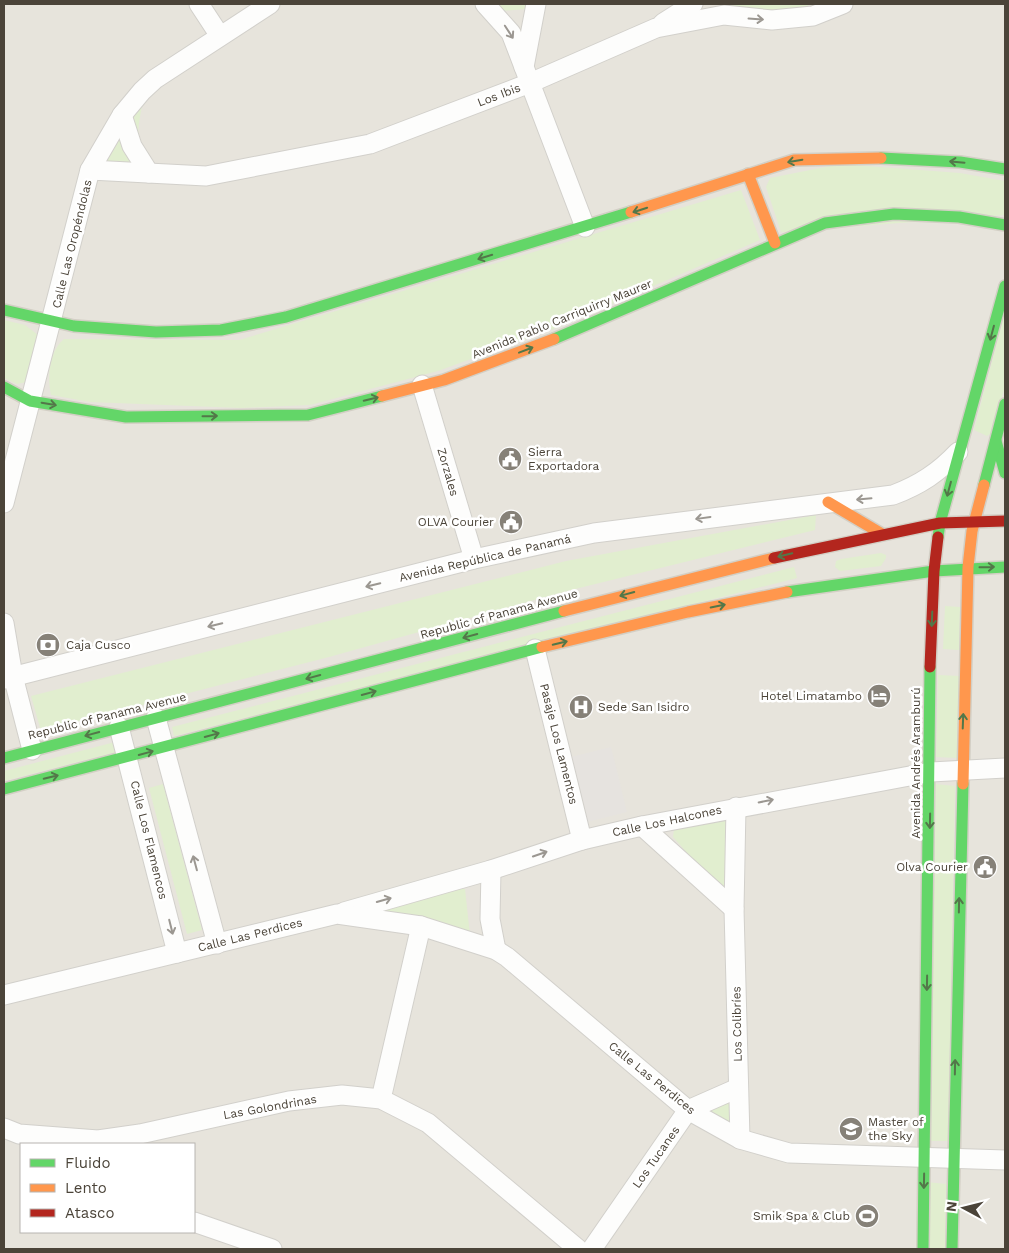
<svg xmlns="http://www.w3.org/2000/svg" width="1009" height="1253" font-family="'Work Sans',sans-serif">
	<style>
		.residential { fill: #e7e4dc; fill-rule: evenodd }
		.green { fill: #e1eecf }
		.parking { fill: #e6e3df }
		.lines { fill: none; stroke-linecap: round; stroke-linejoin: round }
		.street-casing { stroke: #d2d0cb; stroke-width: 21 }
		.fast-casing { stroke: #d3cfc5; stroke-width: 14 }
		.slow-casing { stroke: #d3cfc5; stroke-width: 14 }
		.jam-casing { stroke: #d3cfc5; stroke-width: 14 }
		.street { stroke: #fdfdfc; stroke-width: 19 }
		.fast { stroke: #63d668; stroke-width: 11 }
		.slow { stroke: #ff974d; stroke-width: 11 }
		.jam { stroke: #b3261e; stroke-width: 11 }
		.oneway { stroke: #9b9791 }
		.oneway2 { stroke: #537749 }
		.labels { text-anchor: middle; stroke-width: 5; stroke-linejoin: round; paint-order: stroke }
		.street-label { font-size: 12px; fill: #4b4439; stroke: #fff }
		.poi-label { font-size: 12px; fill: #4b4439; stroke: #fff; text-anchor: start }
	</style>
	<rect width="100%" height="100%" fill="#f4f2ee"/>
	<path class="residential" d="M4,4H1005V1249H4ZM21,1144H194V1232H21Z"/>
	<g class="green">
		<path d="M494,4H528L527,9L501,11Z"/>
		<path d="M723,4H813C789,12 745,15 723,4Z"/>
		<path d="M143,102C137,130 133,147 157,166L100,164Z"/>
		<path d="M840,164L960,173L1005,181V215L781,232L766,187L770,178Z"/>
		<path d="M741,190L760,240L556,328L438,371L310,405L241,408L90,402L51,395C47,377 49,351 64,339L239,340Z"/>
		<path d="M1005,312V386L993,432L987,436L974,430Z"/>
		<path d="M4,320L25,325L38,335L27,382L17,384L4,378Z"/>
		<path d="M816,515L815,530L567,591L329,657L41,731L31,696L566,561Z"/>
		<path d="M881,553L886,555V558L881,566L840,571L835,567L836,561L841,559Z"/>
		<path d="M794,567L797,578L174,736L172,727Z"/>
		<path d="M945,606L960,607L959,650L943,649Z"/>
		<path d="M938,675L960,676L957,758L936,757Z"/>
		<path d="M115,742L117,752L4,781V771Z"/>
		<path d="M163,784L202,930L187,934L149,788Z"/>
		<path d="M935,784L955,786L948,1141H931Z"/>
		<path d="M729,817L732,889L720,890L673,837L674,829Z"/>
		<path d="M449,888L465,889L470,935C440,917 414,915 379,913L382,905Z"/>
		<path d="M730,1100V1124L709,1112Z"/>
		<path d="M927,1182L946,1184L945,1249H926Z"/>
	</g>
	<path class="parking" d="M611,747L627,812L587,822L571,757Z"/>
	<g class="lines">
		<g class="street-casing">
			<g id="street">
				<path d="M199,4L220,36"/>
				<path d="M485,4L511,33L585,227"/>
				<path d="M663,23L693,4"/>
				<path d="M524,67L536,4"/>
				<path d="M122,115L132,146L149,173"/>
				<path d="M90,170L206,176L370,144L530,83L656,28L724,15L772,20L813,16L843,4"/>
				<path d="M422,385L474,559"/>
				<path d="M4,503L90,170L122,115L142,91L155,79L270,4"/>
				<path d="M4,623L13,676L32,750"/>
				<path d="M535,649L582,840"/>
				<path d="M4,679L474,559L594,533L893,495C920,485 939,472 958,452"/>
				<path d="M156,718L217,944"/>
				<path d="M119,727L177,953"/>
				<path d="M736,807L734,909L740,1139"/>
				<path d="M642,826L734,909"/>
				<path d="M491,870L490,919L496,950"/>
				<path d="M344,912L491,870L582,840L642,826L931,772L1005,768"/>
				<path d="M4,995L337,914L421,926L496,950L507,957L688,1110L740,1139L789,1153L1005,1160"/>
				<path d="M381,1099L421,926"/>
				<path d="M4,1128L19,1134L98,1140L140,1134L289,1101L342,1095L381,1099L428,1123L578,1249"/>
				<path d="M194,1222L272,1249"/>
				<path d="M592,1249L688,1110L738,1088"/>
			</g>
		</g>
		<g class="fast-casing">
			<g id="fast">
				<path d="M881,158L960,162L1005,169"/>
				<path d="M4,310L74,326L156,332L221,330L286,317L631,212"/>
				<path d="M554,339L825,223L894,214L959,217L1005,225"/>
				<path d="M4,387L30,401L126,417L308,415L382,396"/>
				<path d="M996,441L1005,473"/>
				<path d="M984,485L1005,404"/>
				<path d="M938,537L940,523L1005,286"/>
				<path d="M787,592L934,571L1005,567"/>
				<path d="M4,758L564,611"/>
				<path d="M4,789L542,647"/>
				<path d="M923,1249L930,667"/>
				<path d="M952,1249L963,784"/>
			</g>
		</g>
		<g class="slow-casing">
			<g id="slow">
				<path d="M748,174L775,243"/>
				<path d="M631,212L794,160L881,158"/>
				<path d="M382,396L444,380L554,339"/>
				<path d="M828,502L882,534"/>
				<path d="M564,611L774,558"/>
				<path d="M542,647L688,612L787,592"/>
				<path d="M963,784L968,567L972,531L984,485"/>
			</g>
		</g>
		<g class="jam-casing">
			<g id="jam">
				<path d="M774,558L940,523L1005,521"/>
				<path d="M930,667L934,571L938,537"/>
			</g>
		</g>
		<use href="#street" class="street"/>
		<use href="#fast" class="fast"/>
		<use href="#slow" class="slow"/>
		<use href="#jam" class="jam"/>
	</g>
	<defs><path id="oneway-shaft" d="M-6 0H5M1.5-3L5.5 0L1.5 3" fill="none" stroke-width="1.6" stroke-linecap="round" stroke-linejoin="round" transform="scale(1.25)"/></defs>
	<g class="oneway">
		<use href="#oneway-shaft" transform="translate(756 19) rotate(4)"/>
		<use href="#oneway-shaft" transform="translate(509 32) rotate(57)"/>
		<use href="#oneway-shaft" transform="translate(864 499) rotate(175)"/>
		<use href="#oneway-shaft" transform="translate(703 518) rotate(172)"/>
		<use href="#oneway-shaft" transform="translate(373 585) rotate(166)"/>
		<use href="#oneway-shaft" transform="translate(215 625) rotate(166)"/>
		<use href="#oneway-shaft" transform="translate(766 801) rotate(-11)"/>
		<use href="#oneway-shaft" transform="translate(540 854) rotate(-19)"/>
		<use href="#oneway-shaft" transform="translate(195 863) rotate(-105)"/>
		<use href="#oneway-shaft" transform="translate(384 900) rotate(-16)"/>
		<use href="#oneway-shaft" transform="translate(171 927) rotate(76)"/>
	</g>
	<g class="oneway2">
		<use href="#oneway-shaft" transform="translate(795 161) rotate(170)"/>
		<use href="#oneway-shaft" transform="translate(957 162) rotate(-175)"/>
		<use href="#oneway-shaft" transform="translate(640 210) rotate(162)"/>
		<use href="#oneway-shaft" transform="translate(485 257) rotate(163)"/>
		<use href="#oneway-shaft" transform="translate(992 333) rotate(105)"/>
		<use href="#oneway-shaft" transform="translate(526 350) rotate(-21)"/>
		<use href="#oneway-shaft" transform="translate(371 399) rotate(-14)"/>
		<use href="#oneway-shaft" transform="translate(49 404) rotate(10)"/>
		<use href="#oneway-shaft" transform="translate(210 416) rotate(-1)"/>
		<use href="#oneway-shaft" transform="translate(949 489) rotate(105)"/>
		<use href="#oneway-shaft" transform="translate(785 555) rotate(166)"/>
		<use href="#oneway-shaft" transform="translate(987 567) rotate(-1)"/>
		<use href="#oneway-shaft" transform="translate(627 594) rotate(165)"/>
		<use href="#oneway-shaft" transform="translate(718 606) rotate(-12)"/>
		<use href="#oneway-shaft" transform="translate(932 619) rotate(92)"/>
		<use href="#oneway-shaft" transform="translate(470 636) rotate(165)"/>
		<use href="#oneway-shaft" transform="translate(560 643) rotate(-14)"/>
		<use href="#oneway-shaft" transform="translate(313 677) rotate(165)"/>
		<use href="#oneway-shaft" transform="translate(369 693) rotate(-15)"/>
		<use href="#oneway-shaft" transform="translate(963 721) rotate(-88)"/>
		<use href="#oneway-shaft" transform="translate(92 734) rotate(165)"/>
		<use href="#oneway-shaft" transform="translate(212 735) rotate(-15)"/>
		<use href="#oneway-shaft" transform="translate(146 753) rotate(-15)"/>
		<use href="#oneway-shaft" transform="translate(51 777) rotate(-14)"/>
		<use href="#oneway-shaft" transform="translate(930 821) rotate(91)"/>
		<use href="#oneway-shaft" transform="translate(959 905) rotate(-89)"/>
		<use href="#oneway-shaft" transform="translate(927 983) rotate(91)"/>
		<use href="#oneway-shaft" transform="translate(955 1067) rotate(-89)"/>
		<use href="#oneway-shaft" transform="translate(924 1181) rotate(91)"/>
	</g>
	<defs>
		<g id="civic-disc" transform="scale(1.25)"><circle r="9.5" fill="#868178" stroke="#fff"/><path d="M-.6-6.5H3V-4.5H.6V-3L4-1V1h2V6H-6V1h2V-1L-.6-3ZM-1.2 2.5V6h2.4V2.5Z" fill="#fff"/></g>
		<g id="bank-disc" transform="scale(1.25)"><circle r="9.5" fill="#868178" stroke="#fff"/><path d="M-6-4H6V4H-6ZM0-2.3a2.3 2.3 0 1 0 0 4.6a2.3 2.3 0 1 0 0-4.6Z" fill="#fff"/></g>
		<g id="hotel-disc" transform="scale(1.25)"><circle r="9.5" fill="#868178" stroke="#fff"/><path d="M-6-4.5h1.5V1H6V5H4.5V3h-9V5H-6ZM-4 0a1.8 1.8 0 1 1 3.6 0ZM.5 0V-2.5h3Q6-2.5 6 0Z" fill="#fff"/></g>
		<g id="hospital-disc" transform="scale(1.25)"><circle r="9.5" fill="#868178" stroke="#fff"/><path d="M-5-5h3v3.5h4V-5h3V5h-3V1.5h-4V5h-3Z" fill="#fff"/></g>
		<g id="school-disc" transform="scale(1.25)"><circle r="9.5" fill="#868178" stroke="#fff"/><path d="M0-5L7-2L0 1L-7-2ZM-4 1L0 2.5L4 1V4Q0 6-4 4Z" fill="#fff"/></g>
		<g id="stadium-disc" transform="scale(1.25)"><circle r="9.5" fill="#868178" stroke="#fff"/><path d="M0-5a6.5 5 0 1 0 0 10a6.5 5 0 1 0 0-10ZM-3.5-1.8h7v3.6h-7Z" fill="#fff"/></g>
	</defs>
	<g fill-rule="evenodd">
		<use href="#civic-disc" x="510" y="459"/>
		<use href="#civic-disc" x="511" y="522"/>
		<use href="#bank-disc" x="48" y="645"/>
		<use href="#hotel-disc" x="879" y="696"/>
		<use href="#hospital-disc" x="581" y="707"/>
		<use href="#civic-disc" x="985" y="867"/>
		<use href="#school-disc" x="851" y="1129"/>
		<use href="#stadium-disc" x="867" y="1216"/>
	</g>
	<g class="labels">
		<g class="street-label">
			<text transform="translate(499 95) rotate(-21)" y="4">Los Ibis</text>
			<text transform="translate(72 244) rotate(-76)" y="4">Calle Las Oropéndolas</text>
			<text transform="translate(562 319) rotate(-22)" y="4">Avenida Pablo Carriquirry Maurer</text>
			<text transform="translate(448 472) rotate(74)" y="4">Zorzales</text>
			<text transform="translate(485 558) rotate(-13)" y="4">Avenida República de Panamá</text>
			<text transform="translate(499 614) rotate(-15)" y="4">Republic of Panama Avenue</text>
			<text transform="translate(107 716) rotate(-14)" y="4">Republic of Panama Avenue</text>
			<text transform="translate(559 744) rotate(76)" y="4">Pasaje Los Lamentos</text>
			<text transform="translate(916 763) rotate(-90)" y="4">Avenida Andrés Aramburú</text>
			<text transform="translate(667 821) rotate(-12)" y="4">Calle Los Halcones</text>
			<text transform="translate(149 840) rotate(76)" y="4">Calle Los Flamencos</text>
			<text transform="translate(250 935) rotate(-14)" y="4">Calle Las Perdices</text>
			<text transform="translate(737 1024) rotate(-91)" y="4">Los Colibríes</text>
			<text transform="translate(652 1078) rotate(39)" y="4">Calle Las Perdices</text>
			<text transform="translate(270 1107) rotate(-10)" y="4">Las Golondrinas</text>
			<text transform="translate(656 1157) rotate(-55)" y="4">Los Tucanes</text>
		</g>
		<g class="poi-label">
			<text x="528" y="456">Sierra<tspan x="528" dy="14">Exportadora</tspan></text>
			<text x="494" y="526" text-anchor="end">OLVA Courier</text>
			<text x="66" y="649">Caja Cusco</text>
			<text x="862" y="700" text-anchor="end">Hotel Limatambo</text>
			<text x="598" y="711">Sede San Isidro</text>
			<text x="968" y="871" text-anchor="end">Olva Courier</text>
			<text x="868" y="1126">Master of<tspan x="868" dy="14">the Sky</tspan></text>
			<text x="850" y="1220" text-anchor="end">Smik Spa &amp; Club</text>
		</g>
	</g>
	<rect width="1009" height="1253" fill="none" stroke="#4b4439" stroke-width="10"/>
	<rect x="20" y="1143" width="175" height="90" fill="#ffffff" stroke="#b7b4b0"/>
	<rect x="30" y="1159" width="25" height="8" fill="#63d668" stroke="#b7b4b0"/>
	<text x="65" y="1168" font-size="15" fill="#4b4439">Fluido</text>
	<rect x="30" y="1184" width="25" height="8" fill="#ff974d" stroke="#b7b4b0"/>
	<text x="65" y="1193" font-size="15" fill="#4b4439">Lento</text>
	<rect x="30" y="1209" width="25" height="8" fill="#b3261e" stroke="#b7b4b0"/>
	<text x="65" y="1218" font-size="15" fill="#4b4439">Atasco</text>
	<g transform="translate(964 1208) rotate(277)" stroke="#ffffff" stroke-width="4" paint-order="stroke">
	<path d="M0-4L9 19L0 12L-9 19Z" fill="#4b4439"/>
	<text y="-8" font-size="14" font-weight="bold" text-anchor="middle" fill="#4b4439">N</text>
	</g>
</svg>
